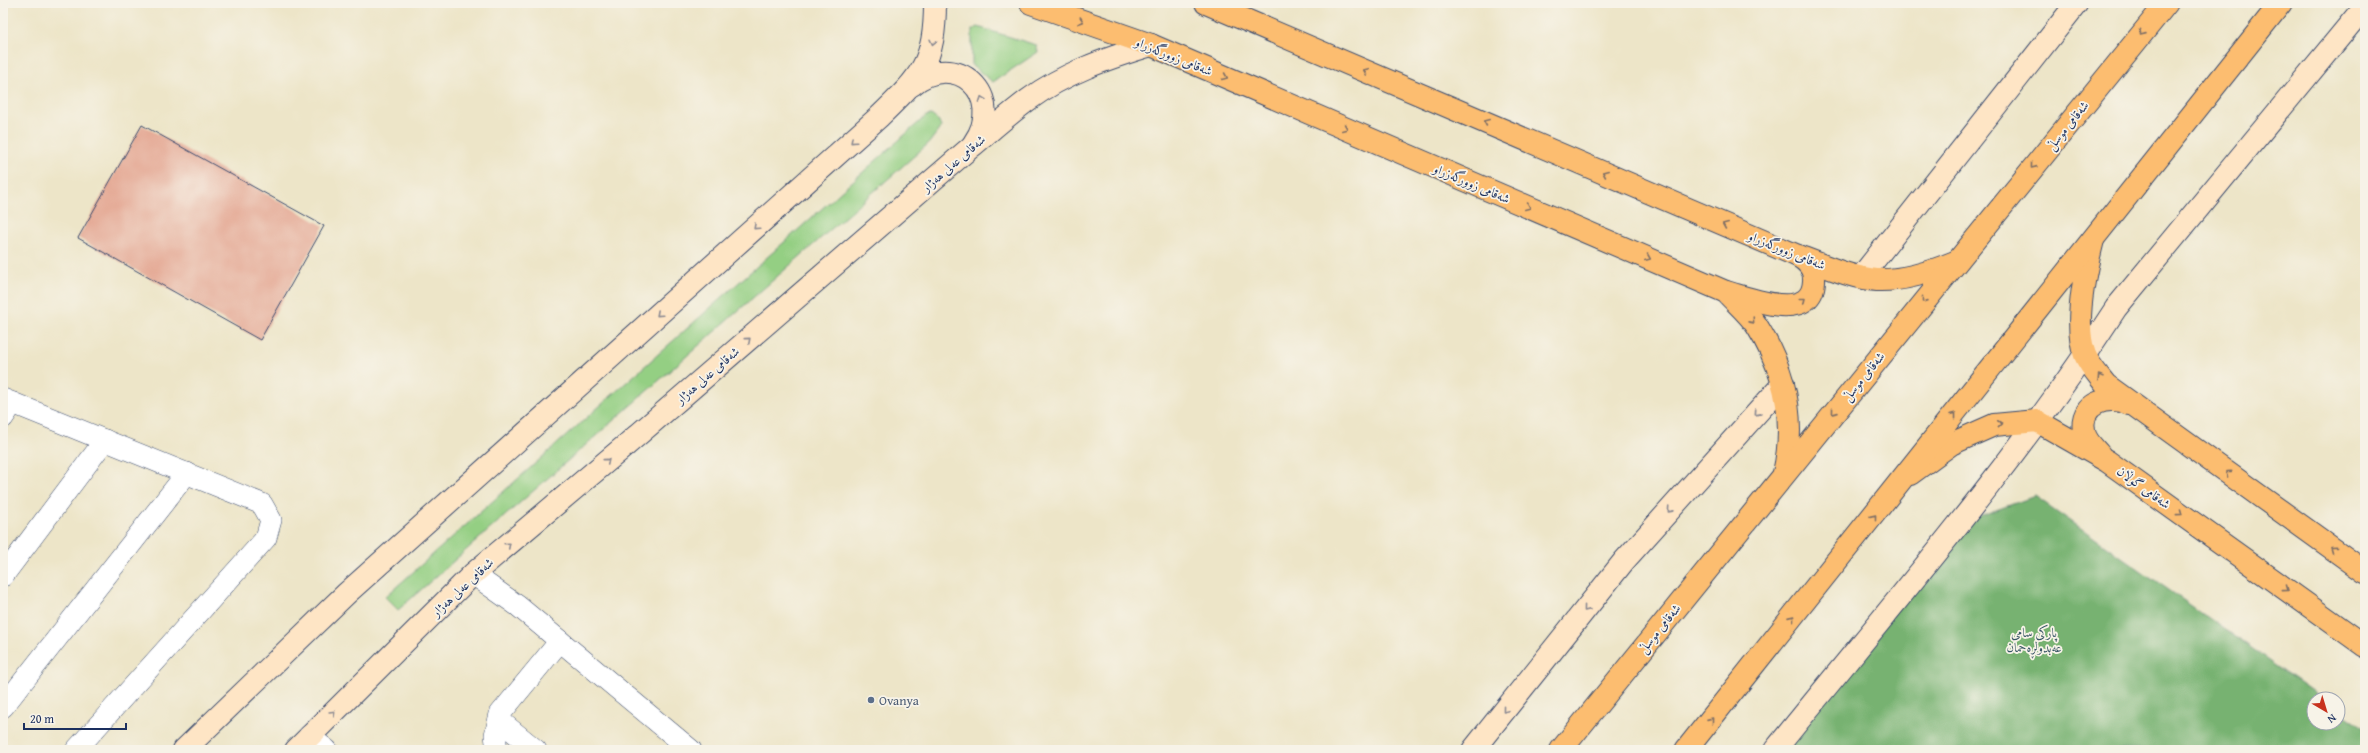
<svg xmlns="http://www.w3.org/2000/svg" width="2368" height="753" font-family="'Gentium Book Plus',Amiri,serif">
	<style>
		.green { fill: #94cf83; stroke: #587f70 }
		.forest { fill: #77b271; stroke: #497068 }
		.building { fill: #e5ab97 }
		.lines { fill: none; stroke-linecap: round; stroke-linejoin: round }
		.lane-casing { stroke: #3a4a6e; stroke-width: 22 }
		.secondary-casing { stroke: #3a4a6e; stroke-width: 24 }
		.primary-casing { stroke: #3a4a6e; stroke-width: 24 }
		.highway-casing { stroke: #3a4a6e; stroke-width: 24 }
		.lane { stroke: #fff; stroke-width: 21 }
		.secondary { stroke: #fee5c5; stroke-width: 22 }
		.primary { stroke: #fcbd6f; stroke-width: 22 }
		.highway { stroke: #fcbd6f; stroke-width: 22 }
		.oneway { stroke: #806f66 }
		.oneway2 { stroke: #8c8a92 }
		.service-dot { fill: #5c6f8a; stroke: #f7f3e8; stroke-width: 1.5 }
		.labels { text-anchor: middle; stroke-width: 3.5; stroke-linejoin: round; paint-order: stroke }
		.street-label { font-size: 13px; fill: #1b2f5e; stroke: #f7f3e8 }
		.park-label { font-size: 13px; fill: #395767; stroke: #f7f3e8 }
		.service-label { font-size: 13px; fill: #4e5e75; stroke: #f7f3e8; text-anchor: start }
	</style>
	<rect width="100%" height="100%" fill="#f7f3e8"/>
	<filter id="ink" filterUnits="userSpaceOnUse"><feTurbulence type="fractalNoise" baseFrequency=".025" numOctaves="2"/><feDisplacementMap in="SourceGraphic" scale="8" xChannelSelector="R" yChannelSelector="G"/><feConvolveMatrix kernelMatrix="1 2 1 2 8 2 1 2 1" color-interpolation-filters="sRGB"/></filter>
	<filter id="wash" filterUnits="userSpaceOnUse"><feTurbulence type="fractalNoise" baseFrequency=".012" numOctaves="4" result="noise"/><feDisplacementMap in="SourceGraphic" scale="16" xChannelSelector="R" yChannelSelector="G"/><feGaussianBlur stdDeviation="0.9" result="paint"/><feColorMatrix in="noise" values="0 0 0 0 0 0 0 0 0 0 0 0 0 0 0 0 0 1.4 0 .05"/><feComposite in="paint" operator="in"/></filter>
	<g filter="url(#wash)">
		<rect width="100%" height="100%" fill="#ede5c8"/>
		<g class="green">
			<path d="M978,27L1036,45L1038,52L993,82L972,66V30Z"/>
			<path d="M931,115L939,121L941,127L929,143L398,610L385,597L926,116Z"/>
		</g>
		<path class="forest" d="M2035,496L2324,699H2314V723H2338V709L2365,728V750H1771L1957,524Z"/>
		<g id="blocks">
			<path class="building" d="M142,125L324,226L260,340L78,238Z"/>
		</g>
	</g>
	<g filter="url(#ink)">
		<use href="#blocks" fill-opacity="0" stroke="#3a4a6e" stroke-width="1"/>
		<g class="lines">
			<g class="lane-casing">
				<g id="lane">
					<path d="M3,399L262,504L271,520L266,538L76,750"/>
					<path d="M3,418L13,403"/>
					<path d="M473,574L518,606L691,750"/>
					<path d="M3,576L105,440"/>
					<path d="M3,707L187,473"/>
					<path d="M499,720L536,750"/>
					<path d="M309,736L327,750"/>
					<path d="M497,750L495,735L500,714L560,641"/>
				</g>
			</g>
			<g class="secondary-casing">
				<g id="secondary">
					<path d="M912,85C956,48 1007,96 974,143"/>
					<path d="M1861,277L2077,3"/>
					<path d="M184,750L347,593L880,116C921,76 935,63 935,3"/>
					<path d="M296,750L473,574L625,446L971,147C990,131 1008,115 1028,100C1064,73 1108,58 1151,45"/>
					<path d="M1473,750L1624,561L1783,384"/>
					<path d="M1775,750C1891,606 2015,464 2116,308L2365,6"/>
				</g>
			</g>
			<g class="primary-casing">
				<g id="primary">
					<path d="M1031,3L1151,45L1726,292C1736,303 1749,314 1757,326C1786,372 1796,421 1784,473"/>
					<path d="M1206,3L1798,256C1823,265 1851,278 1877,280C1904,281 1931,272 1955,262"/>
					<path d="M2093,240C2085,271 2073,324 2085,355C2089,365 2099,376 2106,385L2365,572"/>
					<path d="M1726,292C1749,298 1812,324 1814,281C1815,270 1807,261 1798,256"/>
					<path d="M2099,454C2093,447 2085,440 2084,431C2079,403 2108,394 2129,404"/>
					<path d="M1910,474L1951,444L1994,425L2037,421L2107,461L2365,646"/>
				</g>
			</g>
			<g class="highway-casing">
				<g id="highway">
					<path d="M1561,750L2167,3"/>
					<path d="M1686,750L2281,3"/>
				</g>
			</g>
			<use href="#lane" class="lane"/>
			<use href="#secondary" class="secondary"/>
			<use href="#primary" class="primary"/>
			<use href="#highway" class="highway"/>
		</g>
		<defs><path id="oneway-chevron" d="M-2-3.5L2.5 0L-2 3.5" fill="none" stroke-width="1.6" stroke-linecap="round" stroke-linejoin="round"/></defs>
		<g class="oneway">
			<use href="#oneway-chevron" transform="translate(1081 21) rotate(19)"/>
			<use href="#oneway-chevron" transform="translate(2142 33) rotate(129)"/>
			<use href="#oneway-chevron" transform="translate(1366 71) rotate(-157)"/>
			<use href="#oneway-chevron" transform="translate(1225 77) rotate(23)"/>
			<use href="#oneway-chevron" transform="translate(1486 122) rotate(-157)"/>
			<use href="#oneway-chevron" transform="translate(1345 128) rotate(23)"/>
			<use href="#oneway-chevron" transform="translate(2033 166) rotate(129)"/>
			<use href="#oneway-chevron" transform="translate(1605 173) rotate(-157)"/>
			<use href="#oneway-chevron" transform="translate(1528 207) rotate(23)"/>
			<use href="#oneway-chevron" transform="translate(1725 225) rotate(-157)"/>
			<use href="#oneway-chevron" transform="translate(1648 258) rotate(23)"/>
			<use href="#oneway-chevron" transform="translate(1803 300) rotate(-38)"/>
			<use href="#oneway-chevron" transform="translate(1924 300) rotate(129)"/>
			<use href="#oneway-chevron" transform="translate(1752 321) rotate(48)"/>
			<use href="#oneway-chevron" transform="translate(2100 377) rotate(-124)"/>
			<use href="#oneway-chevron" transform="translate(1834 412) rotate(129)"/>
			<use href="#oneway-chevron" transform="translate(1954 415) rotate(-52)"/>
			<use href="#oneway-chevron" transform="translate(2000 424) rotate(-6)"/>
			<use href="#oneway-chevron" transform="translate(2228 473) rotate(-144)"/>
			<use href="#oneway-chevron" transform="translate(2180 513) rotate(36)"/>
			<use href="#oneway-chevron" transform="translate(1874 517) rotate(-51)"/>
			<use href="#oneway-chevron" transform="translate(2333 549) rotate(-144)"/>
			<use href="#oneway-chevron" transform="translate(2286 589) rotate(36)"/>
			<use href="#oneway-chevron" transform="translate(1792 618) rotate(-51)"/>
			<use href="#oneway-chevron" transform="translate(1711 720) rotate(-51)"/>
		</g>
		<g class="oneway2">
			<use href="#oneway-chevron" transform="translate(933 42) rotate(103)"/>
			<use href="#oneway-chevron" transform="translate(982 99) rotate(-110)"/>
			<use href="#oneway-chevron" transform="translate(853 141) rotate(138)"/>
			<use href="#oneway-chevron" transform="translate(756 227) rotate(138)"/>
			<use href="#oneway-chevron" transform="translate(659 314) rotate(138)"/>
			<use href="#oneway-chevron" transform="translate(748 340) rotate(-41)"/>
			<use href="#oneway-chevron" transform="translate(1757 413) rotate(132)"/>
			<use href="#oneway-chevron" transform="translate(607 461) rotate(-40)"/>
			<use href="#oneway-chevron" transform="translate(1670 510) rotate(132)"/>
			<use href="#oneway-chevron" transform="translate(508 545) rotate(-40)"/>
			<use href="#oneway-chevron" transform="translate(1586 609) rotate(129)"/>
			<use href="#oneway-chevron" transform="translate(1505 710) rotate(129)"/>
			<use href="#oneway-chevron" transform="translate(333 713) rotate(-45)"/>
		</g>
	</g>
	<circle class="service-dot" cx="871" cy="700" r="4"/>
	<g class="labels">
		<g class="street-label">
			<text transform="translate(1174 56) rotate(22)" y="5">شەقامی زوورگەزراو</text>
			<text transform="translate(2067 125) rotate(-51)" y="5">شەقامی موسڵ</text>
			<text transform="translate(953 163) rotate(-41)" y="5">شەقامی عەلی هەژار</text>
			<text transform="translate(1472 183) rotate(23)" y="5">شەقامی زوورگەزراو</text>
			<text transform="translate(1787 250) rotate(22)" y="5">شەقامی زوورگەزراو</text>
			<text transform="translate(707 375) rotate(-41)" y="5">شەقامی عەلی هەژار</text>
			<text transform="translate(1863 376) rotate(-51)" y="5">شەقامی موسڵ</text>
			<text transform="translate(2144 487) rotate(36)" y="5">شەقامی گوڵان</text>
			<text transform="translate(462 587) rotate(-43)" y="5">شەقامی عەلی هەژار</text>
			<text transform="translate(1659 628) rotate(-51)" y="5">شەقامی موسڵ</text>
		</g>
		<g class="park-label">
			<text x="2034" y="637">پارکی سامی<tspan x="2034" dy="15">عەبدولڕەحمان</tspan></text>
		</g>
		<g class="service-label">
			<text x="879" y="705">Ovanya</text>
		</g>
	</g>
	<rect width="2368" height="753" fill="none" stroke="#f7f3e8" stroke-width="16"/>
	<g transform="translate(2326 711) rotate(142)"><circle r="19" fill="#f7f3e8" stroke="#9fa5b1"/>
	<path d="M0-3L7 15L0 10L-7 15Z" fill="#c8321e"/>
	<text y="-6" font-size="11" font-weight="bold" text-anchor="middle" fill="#1b2f5e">N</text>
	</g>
	<path d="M24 723v6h102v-6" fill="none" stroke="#1b2f5e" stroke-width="2"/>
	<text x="30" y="723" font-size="12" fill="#1b2f5e" stroke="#f7f3e8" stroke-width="3" paint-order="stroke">20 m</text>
</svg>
